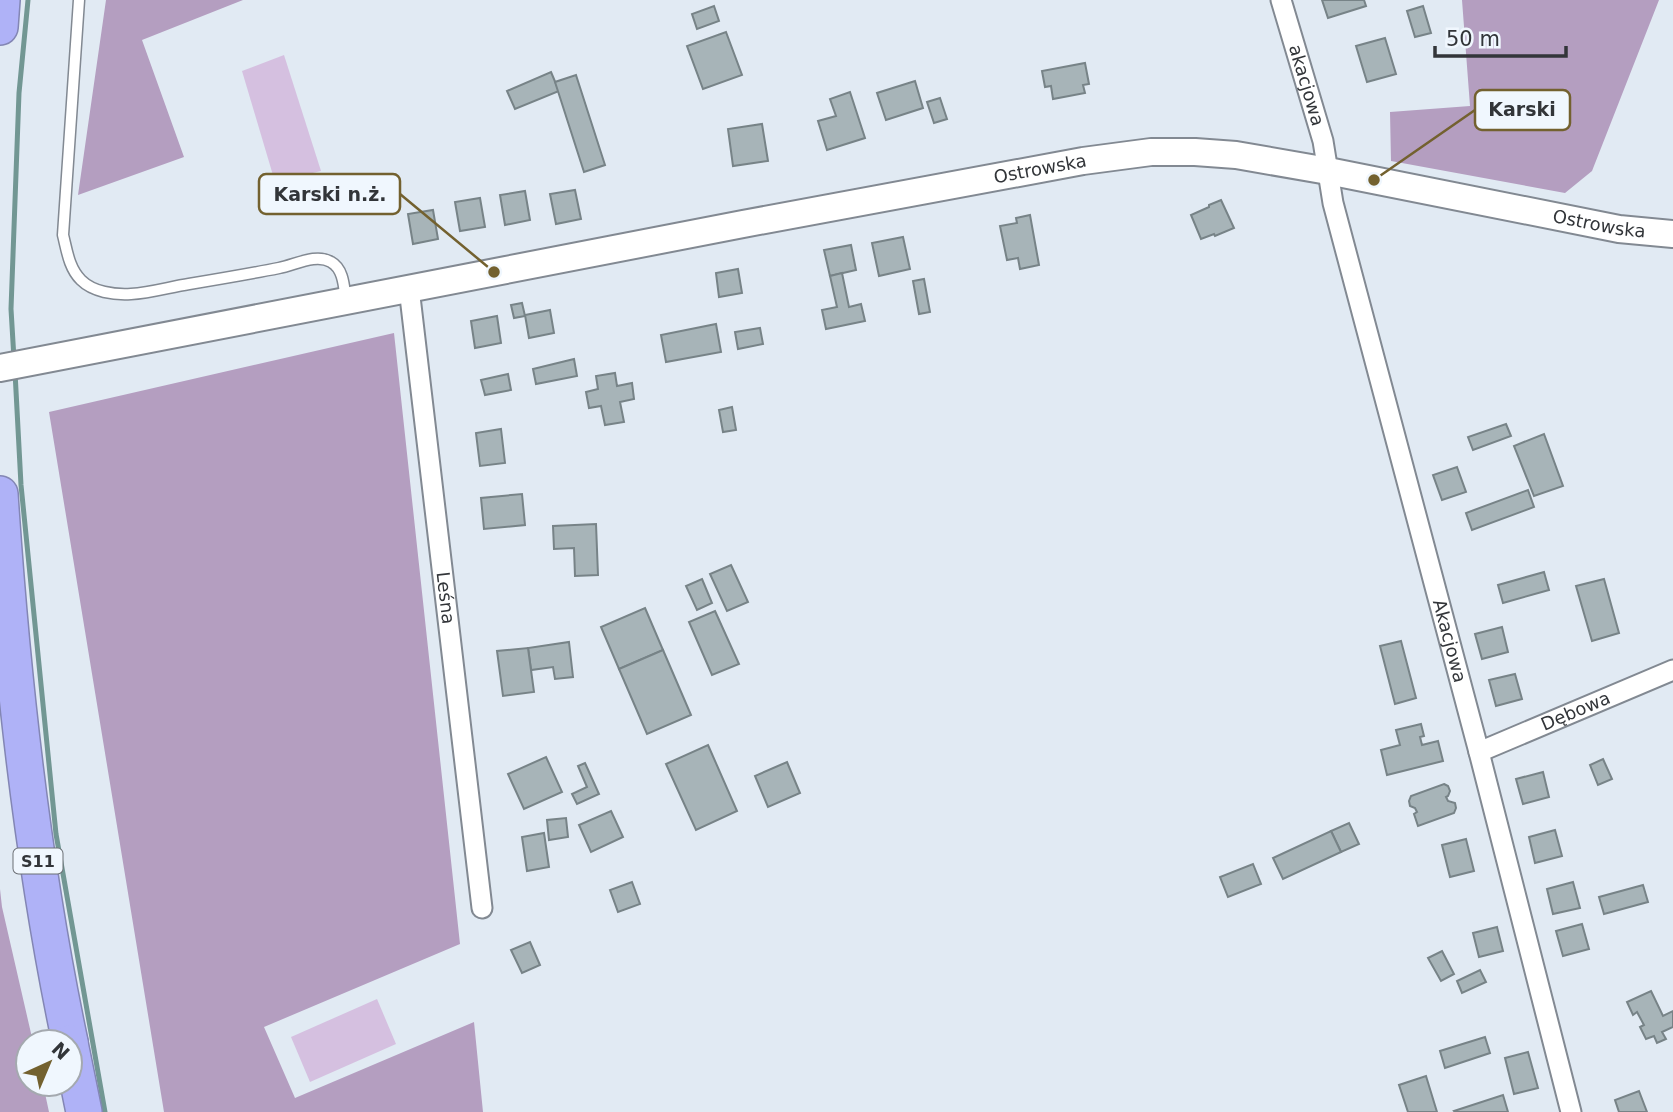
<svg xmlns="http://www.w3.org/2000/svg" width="1673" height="1112" font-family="'DejaVu Sans',sans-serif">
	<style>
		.green { fill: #d5c0e0 }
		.forest { fill: #b49ec0 }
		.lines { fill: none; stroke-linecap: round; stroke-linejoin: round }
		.stream { stroke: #729793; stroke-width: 5 }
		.building { fill: #a7b4b8; stroke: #778387; stroke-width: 2 }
		.lane-casing { stroke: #828992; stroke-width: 13 }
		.street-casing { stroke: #828992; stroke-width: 23 }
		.secondary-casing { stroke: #828992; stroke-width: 30 }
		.highway-casing { stroke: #8386b4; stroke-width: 38 }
		.lane { stroke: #fff; stroke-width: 10 }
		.street { stroke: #fff; stroke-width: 19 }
		.secondary { stroke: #fff; stroke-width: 26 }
		.highway { stroke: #afb2f7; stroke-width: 35 }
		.labels { text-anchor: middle; stroke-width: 5; stroke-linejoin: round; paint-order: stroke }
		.shield { fill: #f0f7fe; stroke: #6b6f74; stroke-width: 2 }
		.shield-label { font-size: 16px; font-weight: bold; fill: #323539 }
		.street-label { font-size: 18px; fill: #323539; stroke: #f0f7fe }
		.leader { fill: none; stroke: #73612f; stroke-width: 2.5 }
		.callout-dot { fill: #73612f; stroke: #f0f7fe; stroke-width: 2.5 }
		.callout { fill: #f0f7fe; stroke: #73612f; stroke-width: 2.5 }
		.callout-label { font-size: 19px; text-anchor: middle; font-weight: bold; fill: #323539 }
	</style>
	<rect width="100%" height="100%" fill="#e1eaf3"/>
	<g class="green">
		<path d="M284,55L321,171L275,182L242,71Z"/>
		<path d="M377,999L396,1044L310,1082L291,1037Z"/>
	</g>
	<g class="forest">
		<path d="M106,0H243L142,40L184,157L78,195Z"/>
		<path d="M1462,0H1659L1592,171L1565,193L1391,161L1390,112L1470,106Z"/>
		<path d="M394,333L460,944L264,1027L295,1098L474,1022L483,1112H164L49,412Z"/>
		<path d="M0,889L2,907L33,1042H28V1084H43L49,1112H0Z"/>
	</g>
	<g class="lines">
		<g class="stream">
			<path d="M14,359L11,309L19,93L28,0"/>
			<path d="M15,372L21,485L56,834L105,1112"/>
		</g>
	</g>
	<g class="building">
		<path d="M1322,0H1364L1366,6L1328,18Z"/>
		<path d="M714,6L719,21L697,29L692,14Z"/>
		<path d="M1423,6L1431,33L1415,37L1407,11Z"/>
		<path d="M726,32L742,75L703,89L687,46Z"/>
		<path d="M1385,38L1396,74L1367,82L1356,46Z"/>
		<path d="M1085,63L1089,84L1083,85L1085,93L1053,99L1051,86L1045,87L1042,71Z"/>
		<path d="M551,72L559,91L515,109L507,91Z"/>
		<path d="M576,75L605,165L584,172L555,82Z"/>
		<path d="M915,81L923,108L886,120L877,93Z"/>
		<path d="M850,92L865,138L827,150L818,121L836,116L830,99Z"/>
		<path d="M940,98L947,119L934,123L927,102Z"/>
		<path d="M762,124L768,161L733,166L728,129Z"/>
		<path d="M575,190L581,219L556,224L550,194Z"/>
		<path d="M525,191L530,220L505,225L500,195Z"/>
		<path d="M480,198L485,227L460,231L455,202Z"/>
		<path d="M1221,200L1234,228L1215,236L1214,234L1201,239L1191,215L1209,207V205Z"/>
		<path d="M433,210L438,239L413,244L408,214Z"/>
		<path d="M1030,215L1039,265L1020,269L1018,258L1007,260L1000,226L1017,223L1016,218Z"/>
		<path d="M903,237L910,269L879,276L872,243Z"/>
		<path d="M851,245L856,270L830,276L824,250Z"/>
		<path d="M738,269L742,293L719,297L716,273Z"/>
		<path d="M842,273L849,307L861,304L865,321L826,329L822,310L837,307L830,276Z"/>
		<path d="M924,279L930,312L919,314L913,281Z"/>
		<path d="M522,303L525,316L514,318L511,305Z"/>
		<path d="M550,310L554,333L529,338L525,315Z"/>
		<path d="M497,316L501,343L475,348L471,321Z"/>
		<path d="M716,324L721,352L666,362L661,335Z"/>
		<path d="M760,328L763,344L738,349L735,332Z"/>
		<path d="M574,359L577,376L536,384L533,369Z"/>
		<path d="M615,373L617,386L632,383L634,399L620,402L624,422L605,425L601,406L589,408L586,392L598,389L596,376Z"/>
		<path d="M508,374L511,390L485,395L481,380Z"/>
		<path d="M732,407L736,430L723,432L719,410Z"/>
		<path d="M1506,424L1511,436L1473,450L1468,437Z"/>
		<path d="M501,429L505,463L480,466L476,433Z"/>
		<path d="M1544,434L1563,486L1534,496L1514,446Z"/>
		<path d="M1457,467L1466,492L1442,500L1433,475Z"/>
		<path d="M1528,490L1534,507L1472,530L1466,513Z"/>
		<path d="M522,494L525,525L484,529L481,498Z"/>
		<path d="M596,524L598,575L575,576L574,548L554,549L553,526Z"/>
		<path d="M731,565L748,602L727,611L710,574Z"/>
		<path d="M1544,572L1549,590L1503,603L1498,585Z"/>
		<path d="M702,579L712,603L697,610L686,586Z"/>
		<path d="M1604,579L1619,633L1592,641L1576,586Z"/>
		<path d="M645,608L663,650L619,669L601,627Z"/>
		<path d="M715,611L739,664L712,675L689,622Z"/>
		<path d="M1502,627L1508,652L1482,659L1475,634Z"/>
		<path d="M1401,641L1416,698L1395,704L1380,646Z"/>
		<path d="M569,642L573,677L555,679L553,667L531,670L528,648Z"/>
		<path d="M528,648L534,692L503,696L497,651Z"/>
		<path d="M663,650L691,715L647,734L619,669Z"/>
		<path d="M1515,674L1522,699L1496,706L1489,680Z"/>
		<path d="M1421,724L1424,736L1420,737L1422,745L1438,741L1443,761L1387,775L1381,750L1400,745L1396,730Z"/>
		<path d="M708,745L737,811L696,830L666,764Z"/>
		<path d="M546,757L562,792L524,809L508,774Z"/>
		<path d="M1603,759L1612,779L1598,785L1590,765Z"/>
		<path d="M787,762L800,793L768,807L755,776Z"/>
		<path d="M585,763L599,794L577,804L572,794L587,787L578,766Z"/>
		<path d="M1543,772L1549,797L1523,804L1516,779Z"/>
		<path d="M1444,784L1448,786L1450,791L1448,796L1446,797L1448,801L1455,803L1456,808L1454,813L1418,826L1414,814L1417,812L1415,808L1410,806L1409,801L1411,796Z"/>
		<path d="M611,811L623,837L591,852L579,825Z"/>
		<path d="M566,818L568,837L549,840L547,820Z"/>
		<path d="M1349,823L1359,844L1341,852L1331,831Z"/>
		<path d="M1555,830L1562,856L1535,863L1529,837Z"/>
		<path d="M1331,831L1341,852L1283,879L1273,858Z"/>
		<path d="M544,833L549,867L527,871L522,837Z"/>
		<path d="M1466,839L1474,871L1450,877L1442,845Z"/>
		<path d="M1253,864L1261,884L1228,897L1220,877Z"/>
		<path d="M632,882L640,904L618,912L610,890Z"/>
		<path d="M1573,882L1580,908L1553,914L1547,889Z"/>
		<path d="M1643,885L1648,902L1604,914L1599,897Z"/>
		<path d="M1582,924L1589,949L1563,956L1556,931Z"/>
		<path d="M1497,927L1503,951L1479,957L1473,933Z"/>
		<path d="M530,942L540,965L522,973L511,950Z"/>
		<path d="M1442,951L1454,974L1441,981L1428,958Z"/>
		<path d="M1480,970L1486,982L1462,993L1457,981Z"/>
		<path d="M1651,991L1663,1016L1673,1011V1027L1662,1032L1666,1039L1657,1043L1654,1036L1646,1039L1640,1027L1644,1025L1637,1012L1633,1015L1627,1002Z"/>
		<path d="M1485,1037L1490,1053L1445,1068L1440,1051Z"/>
		<path d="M1528,1052L1538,1088L1514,1094L1505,1058Z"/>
		<path d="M1426,1076L1437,1112H1408L1399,1085Z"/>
		<path d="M1639,1091L1647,1112H1619L1615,1100Z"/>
		<path d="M1503,1095L1508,1112H1455L1454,1111Z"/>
	</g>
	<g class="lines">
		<g class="lane-casing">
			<path id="lane" d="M79,0L63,235C67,251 69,268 81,280C93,292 114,295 131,294C150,293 170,287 189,284C219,279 249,274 279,268C295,265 316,253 331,262C344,269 344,288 346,301"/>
		</g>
		<g class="street-casing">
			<g id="street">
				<path id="s1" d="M1281,0L1323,141L1333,203L1479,752L1571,1112"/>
				<path id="s2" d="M409,288L482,908"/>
				<path id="s3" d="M1479,752L1673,670"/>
			</g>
		</g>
		<g class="secondary-casing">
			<g id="secondary">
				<path id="s4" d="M0,368L743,224L1083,161L1151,152H1195L1236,155L1328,171L1619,229L1673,234"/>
			</g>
		</g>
		<g class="highway-casing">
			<g id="highway">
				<path d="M0,27L2,0"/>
				<path d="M0,494C12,678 32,862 70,1042"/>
				<path d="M70,1043L84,1112"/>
			</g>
		</g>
		<use href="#lane" class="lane"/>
		<use href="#street" class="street"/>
		<use href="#secondary" class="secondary"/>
		<use href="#highway" class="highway"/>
	</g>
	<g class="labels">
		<rect class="shield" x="13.5" y="848.5" width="49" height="25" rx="5"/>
		<g class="shield-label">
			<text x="38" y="867">S11</text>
		</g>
		<g class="street-label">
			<text dy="6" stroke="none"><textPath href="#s1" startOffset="89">akacjowa</textPath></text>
			<text dy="6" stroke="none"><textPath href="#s4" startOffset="1059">Ostrowska</textPath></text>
			<text dy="6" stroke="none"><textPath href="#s4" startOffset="1626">Ostrowska</textPath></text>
			<text dy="6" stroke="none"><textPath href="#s2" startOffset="312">Leśna</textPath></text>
			<text dy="6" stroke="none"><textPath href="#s1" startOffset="663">Akacjowa</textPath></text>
			<text dy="6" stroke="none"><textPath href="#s3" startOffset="105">Dębowa</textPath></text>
		</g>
	</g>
	<path class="leader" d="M1374 180L1475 110M494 272L400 194"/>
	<g class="callout-dot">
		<circle cx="1374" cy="180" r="7"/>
		<circle cx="494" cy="272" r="7"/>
	</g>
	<g class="callout">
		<rect x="1475" y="90" width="95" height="40" rx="7"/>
		<rect x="259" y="174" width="141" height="40" rx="7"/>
	</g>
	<g class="callout-label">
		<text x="1522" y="116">Karski</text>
		<text x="330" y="201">Karski n.ż.</text>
	</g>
	<g transform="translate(49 1063) rotate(44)"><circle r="33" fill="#f0f7fe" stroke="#a4a9af" stroke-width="2"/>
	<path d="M0-5L12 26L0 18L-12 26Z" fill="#73612f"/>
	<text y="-10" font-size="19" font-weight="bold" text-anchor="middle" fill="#323539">N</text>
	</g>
	<path d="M1435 46v10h131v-10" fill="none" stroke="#323539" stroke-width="3.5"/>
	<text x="1446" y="46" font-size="21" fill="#323539" stroke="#f0f7fe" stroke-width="5" paint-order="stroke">50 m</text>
</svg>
